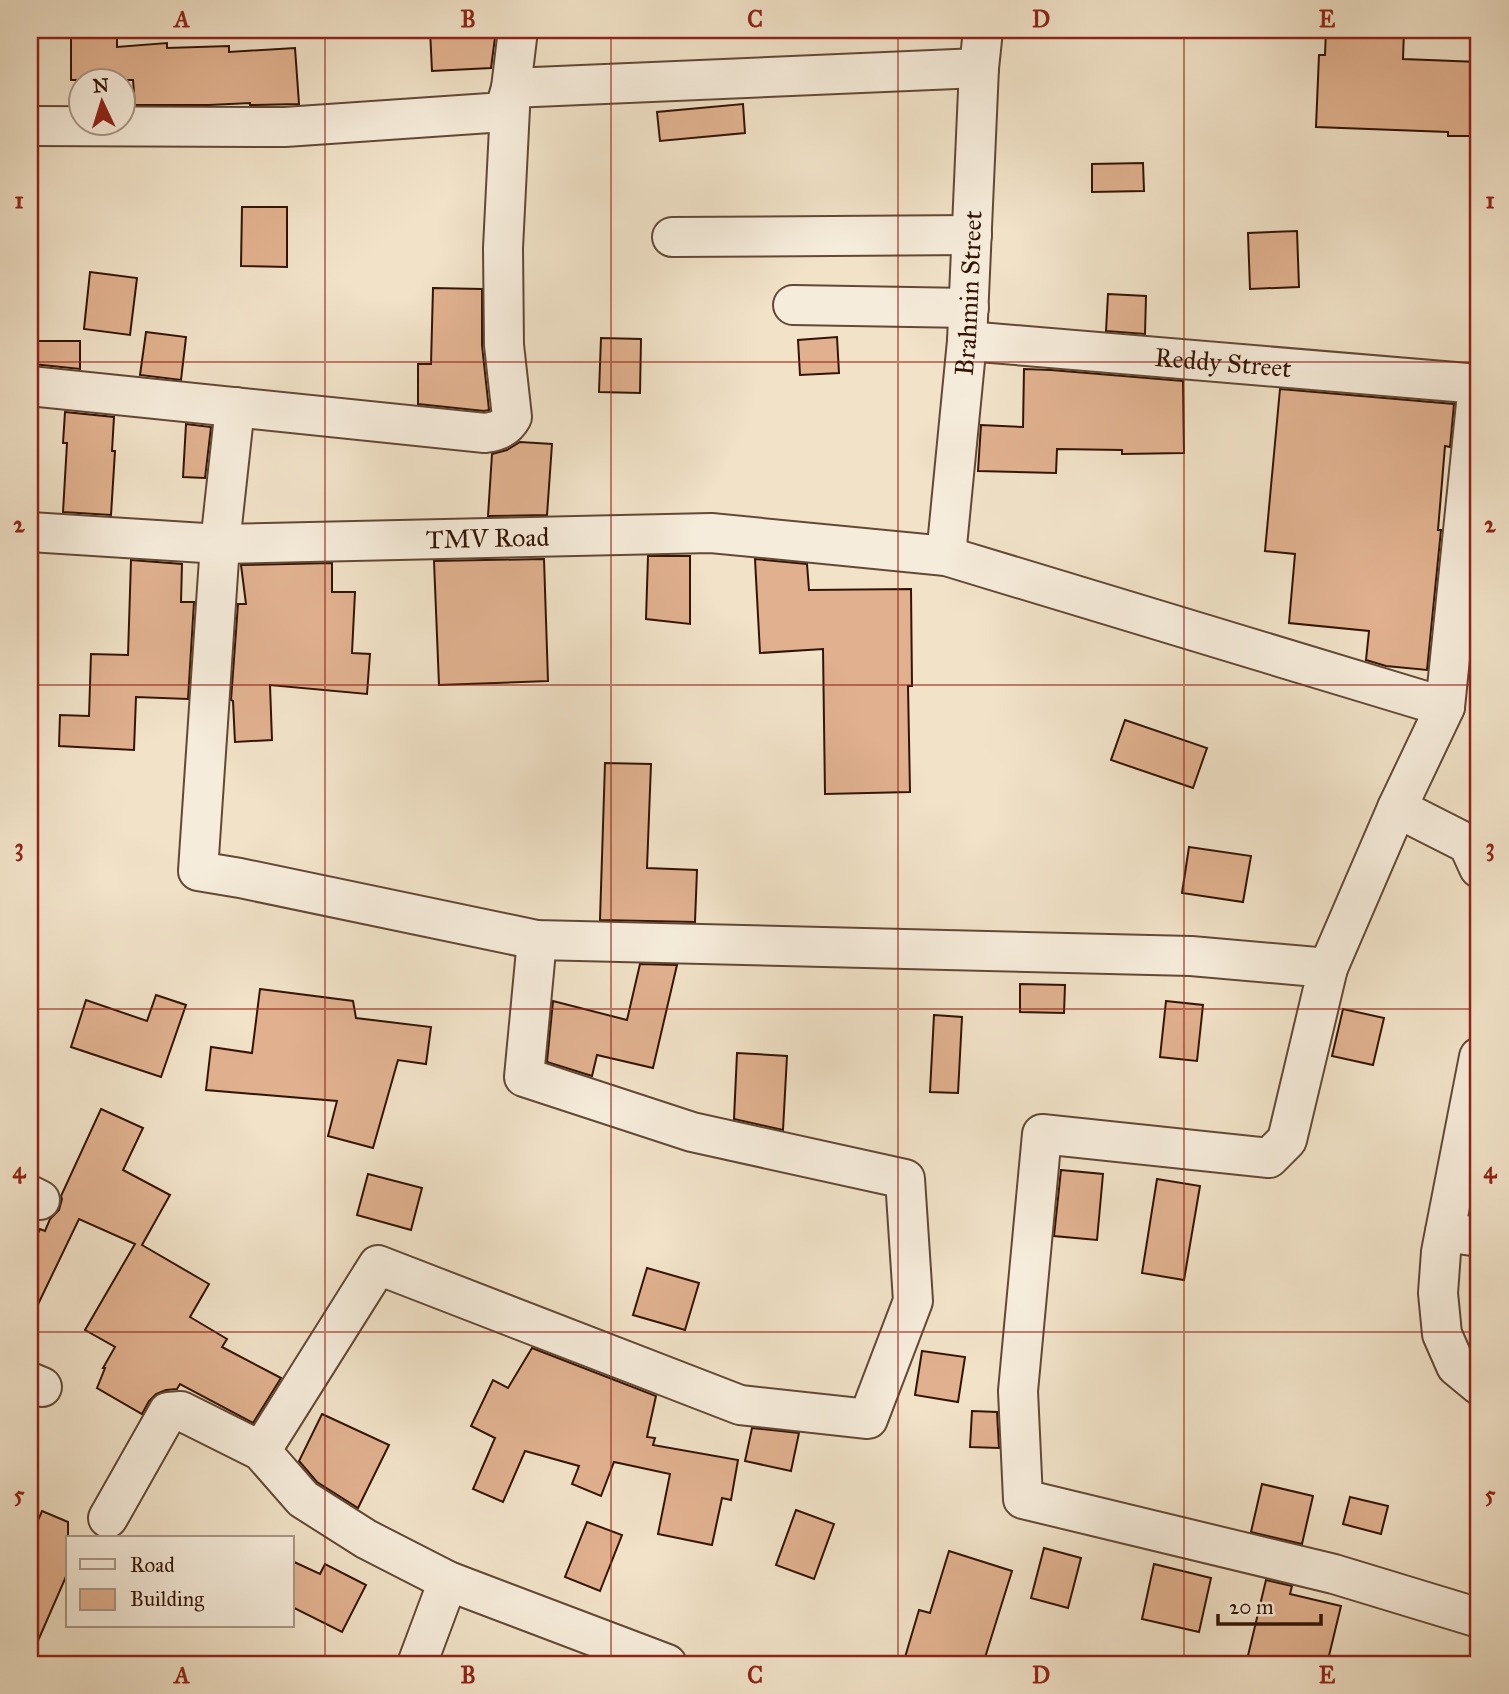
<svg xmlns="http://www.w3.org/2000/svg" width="1509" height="1694" font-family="'IM FELL Great Primer',serif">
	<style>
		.building { fill: #e1b18f; stroke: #331404; stroke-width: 2 }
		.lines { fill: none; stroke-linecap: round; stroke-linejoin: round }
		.street-casing { stroke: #624835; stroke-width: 42 }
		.street { stroke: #f6ecdb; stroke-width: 38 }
		.grid { fill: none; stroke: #8f2418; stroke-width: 2; stroke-opacity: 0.55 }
		.labels { text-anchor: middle; stroke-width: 6; stroke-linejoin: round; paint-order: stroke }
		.street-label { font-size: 26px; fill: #331404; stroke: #f6ecdb }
		.neatline { fill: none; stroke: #8f2418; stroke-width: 2.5 }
		.grid-label { font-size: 23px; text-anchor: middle; font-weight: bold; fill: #8f2418 }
	</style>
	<rect width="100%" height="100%" fill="#f1e2c8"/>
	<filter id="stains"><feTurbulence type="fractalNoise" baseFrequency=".00286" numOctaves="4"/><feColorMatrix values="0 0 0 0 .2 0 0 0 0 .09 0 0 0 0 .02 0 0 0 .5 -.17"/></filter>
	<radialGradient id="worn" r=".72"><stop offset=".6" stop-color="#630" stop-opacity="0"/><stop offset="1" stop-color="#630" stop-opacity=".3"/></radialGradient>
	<g class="building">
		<path d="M71,30H117V47L167,43V48L229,46V52L295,48L299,104L250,105V103L209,105H135L133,80H71Z"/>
		<path d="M430,30H496L491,68L432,71Z"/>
		<path d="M1326,30H1404L1403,59L1479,62V136H1448V132L1316,127L1319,55H1325Z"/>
		<path d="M743,104L745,133L660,141L657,112Z"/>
		<path d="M1143,163L1144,191L1092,192V164Z"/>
		<path d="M242,207H287V267L241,266Z"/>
		<path d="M1297,231L1299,287L1250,289L1248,233Z"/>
		<path d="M90,272L137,278L130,335L84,329Z"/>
		<path d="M433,288L482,289V345L489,410L484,411L418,404V364H431Z"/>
		<path d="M1108,294L1146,296L1145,334L1106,331Z"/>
		<path d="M146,332L186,337L181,380L140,375Z"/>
		<path d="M837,337L839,373L800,375L798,340Z"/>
		<path d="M601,338L641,339L640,393L599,392Z"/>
		<path d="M34,341H80V369L33,364Z"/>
		<path d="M1024,369L1051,370L1183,381L1184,453L1122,454V450L1057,449L1056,473L978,471L981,425L1023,427Z"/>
		<path d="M1280,389L1454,404L1450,447L1445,446L1438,530H1441L1427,670L1386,666L1366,660L1369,631L1289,623L1295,554L1265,551Z"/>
		<path d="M65,412L114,417L112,451H115L111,515L63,512L67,443H63Z"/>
		<path d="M186,424L211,427L205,478L183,477Z"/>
		<path d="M520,442L552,444L547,515L488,516L492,454L507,450Z"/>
		<path d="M648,556H690V624L646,619Z"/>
		<path d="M544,559L548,681L439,685L434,561Z"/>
		<path d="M755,559L807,564L809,590L911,589L912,686H908L910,792L825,794L823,649L760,653Z"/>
		<path d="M131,560L182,564L181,602H194L188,699L136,697L134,750L59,746L60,715L89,716L91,654L128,655Z"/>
		<path d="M332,563V592H355L352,653L370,654L367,694L270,685L272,740L235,742L233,701L231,700L238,604H246L241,565Z"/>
		<path d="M1125,720L1207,748L1193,788L1111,760Z"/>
		<path d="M605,763L651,764L647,868L697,870L695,922L600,920Z"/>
		<path d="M1189,847L1251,856L1243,902L1182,893Z"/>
		<path d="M640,964L677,965L653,1068L597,1055L592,1076L547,1062L553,1001L627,1020Z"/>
		<path d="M1020,984L1065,985L1064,1013L1020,1012Z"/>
		<path d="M260,989L353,1001L356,1018L431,1027L426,1064L398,1060L373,1148L328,1136L337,1101L206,1090L211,1047L252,1053Z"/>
		<path d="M156,995L186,1005L161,1077L71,1047L86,1000L147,1021Z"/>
		<path d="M1166,1001L1203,1005L1197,1061L1160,1057Z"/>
		<path d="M1343,1009L1384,1018L1373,1065L1332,1056Z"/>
		<path d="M934,1015L962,1017L958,1093L930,1092Z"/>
		<path d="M737,1053L787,1056L783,1130L734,1119Z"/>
		<path d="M101,1109L143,1128L123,1170L170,1195L142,1245L209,1284L190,1317L227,1339L222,1347L281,1378L253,1423L180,1384L177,1389L166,1390L156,1394L149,1401L142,1414L97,1388L105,1368H103L115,1347L85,1330L135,1244L79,1219L30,1321V1250L40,1229L45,1231L50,1219L59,1210L62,1199L61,1196Z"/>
		<path d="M1061,1170L1103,1174L1097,1240L1054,1236Z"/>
		<path d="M368,1174L422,1188L411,1230L357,1215Z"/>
		<path d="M1157,1179L1200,1186L1184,1280L1142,1273Z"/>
		<path d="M647,1268L699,1283L685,1330L633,1315Z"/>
		<path d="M532,1348L656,1396L647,1437L655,1438L653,1445L738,1460L731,1500L722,1498L712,1545L658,1534L670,1474L614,1462L601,1496L572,1484L579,1466L525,1451L503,1502L473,1489L495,1438L471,1426L493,1380L508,1388Z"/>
		<path d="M922,1351L965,1357L958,1402L915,1395Z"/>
		<path d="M972,1411L997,1412L999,1448L970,1447Z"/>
		<path d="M322,1414L389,1445L358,1508L317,1482L299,1461Z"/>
		<path d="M752,1428L799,1433L791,1471L745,1461Z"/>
		<path d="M1262,1484L1313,1496L1302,1544L1251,1532Z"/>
		<path d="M1350,1497L1388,1506L1381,1534L1343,1524Z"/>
		<path d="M796,1510L834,1524L814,1579L776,1565Z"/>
		<path d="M42,1511L68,1522V1572L30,1659V1539Z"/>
		<path d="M587,1522L622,1535L600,1591L565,1577Z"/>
		<path d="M1044,1548L1081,1558L1068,1608L1031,1598Z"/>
		<path d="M949,1551L1012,1571L983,1664H903L919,1610L930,1613Z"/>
		<path d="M292,1561L320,1574L325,1564L366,1585L342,1632L292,1607Z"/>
		<path d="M1154,1564L1211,1578L1199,1632L1142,1619Z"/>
		<path d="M1266,1580L1292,1586L1290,1594L1341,1606L1327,1664H1246Z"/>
	</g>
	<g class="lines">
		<g class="street-casing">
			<g id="street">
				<path d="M30,126L285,127L504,112L511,88L979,68"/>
				<path d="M672,237L972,235"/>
				<path d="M793,305L969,308"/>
				<path id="s1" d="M967,341L1479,384"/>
				<path d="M30,386L485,433C498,431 506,428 512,417L504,345L503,248L511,88L518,30"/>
				<path d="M235,407L220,544L198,871L240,878L537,940L1191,956L1328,968L1287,1140L1269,1158L1042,1134L1018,1391L1023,1499L1334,1574L1479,1618"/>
				<path id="s2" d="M30,532L220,544L711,533L946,556L1445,707"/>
				<path id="s3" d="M946,556L967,341L979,68L983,30"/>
				<path d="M1397,808L1468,844L1479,868"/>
				<path d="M1328,968L1397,808L1445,707L1478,384"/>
				<path d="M1479,1057L1441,1252L1438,1293L1442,1334L1456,1366L1479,1385"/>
				<path d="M30,1195L40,1200"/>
				<path d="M1445,1232L1479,1237"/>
				<path d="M30,1382L42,1387"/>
				<path d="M261,1451L378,1265L740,1405L868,1419L913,1301L905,1179L692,1132L524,1077L537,940"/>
				<path d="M108,1518L168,1412L181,1411L261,1451L303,1499L366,1539L448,1581L667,1664"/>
				<path d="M417,1664L448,1581"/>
			</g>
		</g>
		<use href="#street" class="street"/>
	</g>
	<path class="grid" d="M325,30V1664M611,30V1664M898,30V1664M1184,30V1664M30,362H1479M30,685H1479M30,1009H1479M30,1332H1479"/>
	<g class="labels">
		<g class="street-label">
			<text dy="9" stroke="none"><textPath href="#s3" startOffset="264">Brahmin Street</textPath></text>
			<text dy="9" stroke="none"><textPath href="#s1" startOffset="257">Reddy Street</textPath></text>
			<text dy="9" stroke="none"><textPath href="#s2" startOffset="458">TMV Road</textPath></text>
		</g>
	</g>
	<rect width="1509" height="1694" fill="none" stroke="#f1e2c8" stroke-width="77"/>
	<rect x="66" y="1536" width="228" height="91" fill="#f6ecdb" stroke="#a89685" stroke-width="2"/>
	<rect x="80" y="1559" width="35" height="10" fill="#f6ecdb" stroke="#a89685" stroke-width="2"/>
	<text x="130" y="1572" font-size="21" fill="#331404">Road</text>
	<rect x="80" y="1589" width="35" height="21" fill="#e1b18f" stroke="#a89685" stroke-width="2"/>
	<text x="130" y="1606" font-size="21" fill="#331404">Building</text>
	<g transform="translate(102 102) rotate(356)"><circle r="33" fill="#f6ecdb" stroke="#a89685" stroke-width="2"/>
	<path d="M0-5L12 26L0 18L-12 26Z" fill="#8f2418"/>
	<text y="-10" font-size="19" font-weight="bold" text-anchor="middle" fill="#331404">N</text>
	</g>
	<path d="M1218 1614v10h103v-10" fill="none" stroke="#331404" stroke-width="3.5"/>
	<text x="1229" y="1614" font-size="21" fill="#331404" stroke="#f6ecdb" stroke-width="5" paint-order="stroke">20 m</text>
	<rect x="38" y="38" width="1432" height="1618" class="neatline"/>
	<g class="grid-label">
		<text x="182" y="27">A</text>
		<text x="468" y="27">B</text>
		<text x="755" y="27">C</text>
		<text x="1041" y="27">D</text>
		<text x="1327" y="27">E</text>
		<text x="19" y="208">1</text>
		<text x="1490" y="208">1</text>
		<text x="19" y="532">2</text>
		<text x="1490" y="532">2</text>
		<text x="19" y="855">3</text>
		<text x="1490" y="855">3</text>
		<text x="19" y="1178">4</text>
		<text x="1490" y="1178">4</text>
		<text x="19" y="1502">5</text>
		<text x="1490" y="1502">5</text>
		<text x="182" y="1683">A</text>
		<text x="468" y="1683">B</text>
		<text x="755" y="1683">C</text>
		<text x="1041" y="1683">D</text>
		<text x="1327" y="1683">E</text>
	</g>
	<rect width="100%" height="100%" filter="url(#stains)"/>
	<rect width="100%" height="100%" fill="url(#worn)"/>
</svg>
